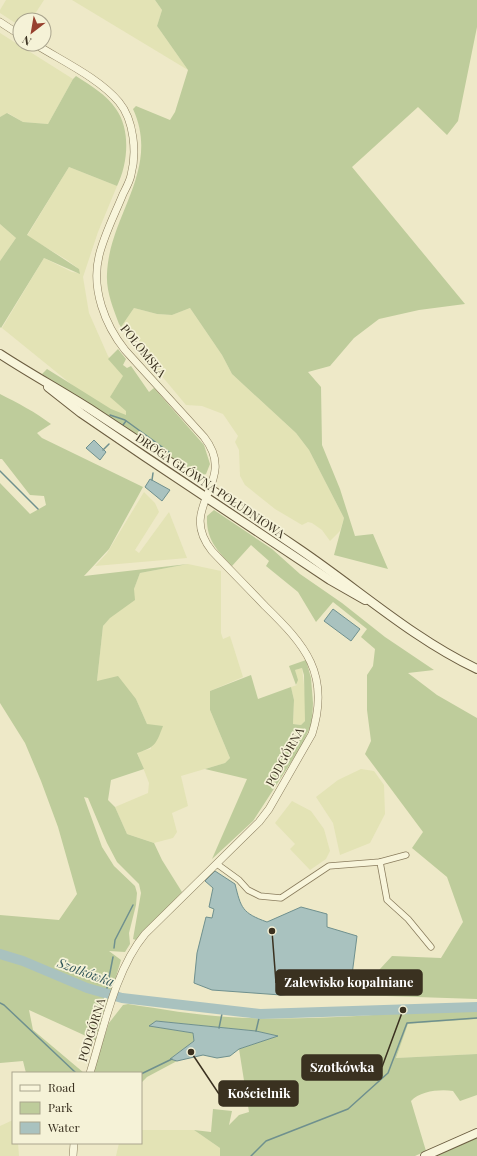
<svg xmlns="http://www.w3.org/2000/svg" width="477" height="1156" font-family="'Playfair Display',serif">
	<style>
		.farmland { fill: #e3e3b5 }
		.green { fill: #becc9b }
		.water { fill: #a9c2bf; stroke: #6f908e }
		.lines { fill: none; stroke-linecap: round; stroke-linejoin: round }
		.stream { stroke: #6f908e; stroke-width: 1.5 }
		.river { stroke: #a9c2bf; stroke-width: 10 }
		.minor-casing { stroke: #897c5d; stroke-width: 7 }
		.tertiary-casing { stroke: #897c5d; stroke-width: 8 }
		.secondary-casing { stroke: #6b5d40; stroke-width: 10 }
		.minor { stroke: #f8f5db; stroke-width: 5.5 }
		.tertiary { stroke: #f8f5db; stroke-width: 7 }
		.secondary { stroke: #f8f5db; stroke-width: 8 }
		.labels { text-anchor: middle; stroke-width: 3.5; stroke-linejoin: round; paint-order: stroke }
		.street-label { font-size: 12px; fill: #3a3120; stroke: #f5f2d7 }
		.water-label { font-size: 13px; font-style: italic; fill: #305559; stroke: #f5f2d7 }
		.leader { fill: none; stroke: #3a3120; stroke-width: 1.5 }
		.callout-dot { fill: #3a3120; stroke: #f5f2d7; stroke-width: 1.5 }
		.callout { fill: #3a3120; stroke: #3a3120; stroke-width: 1.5 }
		.callout-label { font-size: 13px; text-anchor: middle; font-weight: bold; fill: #fff }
	</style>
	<rect width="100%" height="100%" fill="#eee9c8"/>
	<g class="farmland">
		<path d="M6,0H44L31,20H20V26L0,13V10Z"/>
		<path d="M72,0H155L162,10L157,26L188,70Z"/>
		<path d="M0,33L73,79L48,124L23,122L8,113L0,117Z"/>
		<path d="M69,167L117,186L98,232L83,277L89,313L108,356L125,376L127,418L109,410L76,388L2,328L44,258L72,272L79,273V269L67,260L27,236Z"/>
		<path d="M0,224L16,238L0,261Z"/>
		<path d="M134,308L157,314L172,315L190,308L222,355L232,374L296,433L309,450L344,518L340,531L330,541L322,530L312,523L308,522L302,525L275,509L245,485L240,476L239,450L235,442L238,436L223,414L202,406L186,405L121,327Z"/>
		<path d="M144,492L155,503L159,512L135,550L139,553L169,512L187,558L95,566L107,553Z"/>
		<path d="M188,564L221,571V633L223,639L230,636L243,677L210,691V710L230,758L225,763L181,776L188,806L172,813L177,832L173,838L154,843L127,834L115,807L148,793L149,783L137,752L151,749L147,724L136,699L97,681L103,626L134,589L140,573Z"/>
		<path d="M302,668L306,702L305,721L301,725L293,724L294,700L291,687L297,685L295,670Z"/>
		<path d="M361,769L374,771L384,785L385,814L370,843L340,855L333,823L316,797L338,780Z"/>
		<path d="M292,801L311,811L324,829L330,851L326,859L310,870L290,849L295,844L275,823Z"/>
		<path d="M477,1019V1054L396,1058L408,1024Z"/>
		<path d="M13,1120V1143H18L19,1156H0V1126Z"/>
		<path d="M141,1130H194L220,1148V1156H116L119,1143H141Z"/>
	</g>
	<g class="green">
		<path d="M155,0H477V27L458,121L447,135L418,107L352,167L465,304L419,310L379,319L354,338L330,366L308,372L321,387L322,445L340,489L355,536L373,534L388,569L334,555L344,518L309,450L296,433L232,374L222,355L190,308L172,315L157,314L134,308L121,327L119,324C113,308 106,291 107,274C109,215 161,170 133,109L136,106L170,120L175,112L188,70L157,26L162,10Z"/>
		<path d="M76,76C90,85 107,95 116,109C131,130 128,164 117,186L69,167L27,235L79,269L80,274L44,258L1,328L0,327V261L16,238L0,224V117L7,113L23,122L48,124L73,79Z"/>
		<path d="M118,349L126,359L123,365L127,368L131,366L149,392L154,388L204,445L210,464L206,474L198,477L42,374L47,369L111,409L126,415V411L110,397L123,376L108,359Z"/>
		<path d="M0,394C18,403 35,412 51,424L37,433L42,438L143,487L109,549L84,576L188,564L140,573L134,589L135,600L110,618L103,626L97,681L118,676L136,699L147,724L163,726C156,744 156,747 137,753L144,769L111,780L108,800L115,807L127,834L154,843L162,860L182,892L136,940L133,939L141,893L139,884L117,862L107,843L88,798L84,797L102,847L114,866L135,886L137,893L136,905L129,933L130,944L125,952L109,951L121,960L97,1041L29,1010L33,1030L84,1073H26L23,1061L0,1063V915L59,920L77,894L58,827L41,781L25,743L0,703V483L30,514L46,505L44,496L30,495L2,459H0Z"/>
		<path d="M214,510L272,549L300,574L342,603L385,637L434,670L408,673L437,695L477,718V999L356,995L392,956L441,958L463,922L447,877L412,848L423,832L365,754L371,741L367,710V675L373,666L375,649L361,637L367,629L333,602L316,622L298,592L266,566L269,561L251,545L232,566C217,550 206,540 207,516Z"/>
		<path d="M306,660L311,678L313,703L312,723L301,747L253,821L212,859L247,779L205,769L225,763L230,758L210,710V691L251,675L258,699L291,687L294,700L293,724L301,725L305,721L304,675L302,668L295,670L298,680L296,685L289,666Z"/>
		<path d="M128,1004C161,1009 195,1015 228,1017C311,1022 394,1013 477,1008V1019L408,1024L396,1058L477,1054V1095L460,1101L453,1091C440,1089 420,1091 411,1101L426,1151L415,1156H220V1148L194,1130L211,1132L213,1109L232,1111L229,1125L239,1115L249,1112L239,1049L277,1036L256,1031L156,1021L150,1026L193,1033L194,1041L170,1059L177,1061L147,1077L141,1083V1073H92L109,1023L123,1005Z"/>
		<path d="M477,1138V1156H435Z"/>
	</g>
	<g class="water">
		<path d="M94,440L106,452L100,460L86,448Z"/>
		<path d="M150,479L170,490L162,501L145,487Z"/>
		<path d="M333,609L360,629L351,641L324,621Z"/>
		<path d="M215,871L235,884C241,908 242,913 267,922L301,907L327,914V927L357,936L352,975L321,991L281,995L212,990L194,983L197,953L206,917L212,918L214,909L209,907L213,888L205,881Z"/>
		<path d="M156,1021L256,1031L278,1036L239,1049L230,1056L217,1058L203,1055L177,1061L170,1059L194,1041L193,1033L149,1026Z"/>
	</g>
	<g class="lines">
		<g class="stream">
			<path d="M110,415L125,420L169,452"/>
			<path d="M123,425L126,421"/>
			<path d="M103,450L109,444"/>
			<path d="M0,471L38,509"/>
			<path d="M152,480L153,473"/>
			<path d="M114,948L115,940L133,905"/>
			<path d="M106,993L113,957"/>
			<path d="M0,1003L4,1005L76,1073"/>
			<path d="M219,1028L223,1009"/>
			<path d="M256,1031L260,1014"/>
			<path d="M141,1074L172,1059"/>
			<path d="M251,1156L266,1141L348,1109L388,1073L407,1023L477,1018"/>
		</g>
		<path class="river" d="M0,954L23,961L87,988L122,998L260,1014L477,1007"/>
		<g class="minor-casing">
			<g id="minor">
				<path d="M380,862L387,900L408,919L431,947"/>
				<path d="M217,864L239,880L248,890L260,896L281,898L329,866L380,862L406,855"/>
			</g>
		</g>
		<g class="tertiary-casing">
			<g id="tertiary">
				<path d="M0,22L20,35"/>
				<path d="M35,44C62,61 99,78 119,102C134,120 137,153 131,175C130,181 126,188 123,194C115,214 104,235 99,256C91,289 105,325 125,350L204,437C240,483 175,505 212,551C230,570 248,588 265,606C305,645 331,674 312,734L269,809L259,822L145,934C115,970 104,1028 90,1073"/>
				<path d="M73,1156L74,1143"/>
			</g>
		</g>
		<g class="secondary-casing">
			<g id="secondary">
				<path d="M0,354C29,373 60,390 90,409C160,455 230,502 299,549C358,589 412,638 477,669"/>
				<path d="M48,387L81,413L144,456L330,580L365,600"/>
				<path d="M425,1156L477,1133"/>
			</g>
		</g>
		<use href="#minor" class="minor"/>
		<use href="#tertiary" class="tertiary"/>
		<use href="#secondary" class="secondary"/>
	</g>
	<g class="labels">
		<g class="street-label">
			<text transform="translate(143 351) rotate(51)" y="4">POŁOMSKA</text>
			<text transform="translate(210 486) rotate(34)" y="4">DROGA GŁÓWNA POŁUDNIOWA</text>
			<text transform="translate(285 757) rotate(-61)" y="4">PODGÓRNA</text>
			<text transform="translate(92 1030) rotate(-73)" y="4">PODGÓRNA</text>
		</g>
		<g class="water-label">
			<text transform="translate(86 972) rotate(20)" y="5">Szotkówka</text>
		</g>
	</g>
	<path class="leader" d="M272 931L276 983M403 1010L382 1067M191 1052L219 1094"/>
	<g class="callout-dot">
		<circle cx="272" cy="931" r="4"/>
		<circle cx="403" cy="1010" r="4"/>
		<circle cx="191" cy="1052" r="4"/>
	</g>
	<g class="callout">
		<rect x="276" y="970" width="146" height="25" rx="4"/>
		<rect x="302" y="1055" width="80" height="25" rx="4"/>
		<rect x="219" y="1081" width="79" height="25" rx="4"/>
	</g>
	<g class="callout-label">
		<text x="349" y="987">Zalewisko kopalniane</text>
		<text x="342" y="1072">Szotkówka</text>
		<text x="259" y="1098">Kościelnik</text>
	</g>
	<rect x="12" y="1072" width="130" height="72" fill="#f5f2d7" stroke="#aaa58e"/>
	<rect x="20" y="1085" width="20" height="6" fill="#f8f5db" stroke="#aaa58e"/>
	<text x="48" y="1092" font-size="12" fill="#3a3120">Road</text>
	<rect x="20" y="1102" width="20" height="12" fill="#becc9b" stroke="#aaa58e"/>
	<text x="48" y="1112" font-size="12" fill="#3a3120">Park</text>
	<rect x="20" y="1122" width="20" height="12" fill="#a9c2bf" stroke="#aaa58e"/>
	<text x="48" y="1132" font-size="12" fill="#3a3120">Water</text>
	<g transform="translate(32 32) rotate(211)"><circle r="19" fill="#f5f2d7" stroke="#aaa58e"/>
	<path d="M0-3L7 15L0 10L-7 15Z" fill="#97402e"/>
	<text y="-6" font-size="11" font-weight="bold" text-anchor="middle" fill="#3a3120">N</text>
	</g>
</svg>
